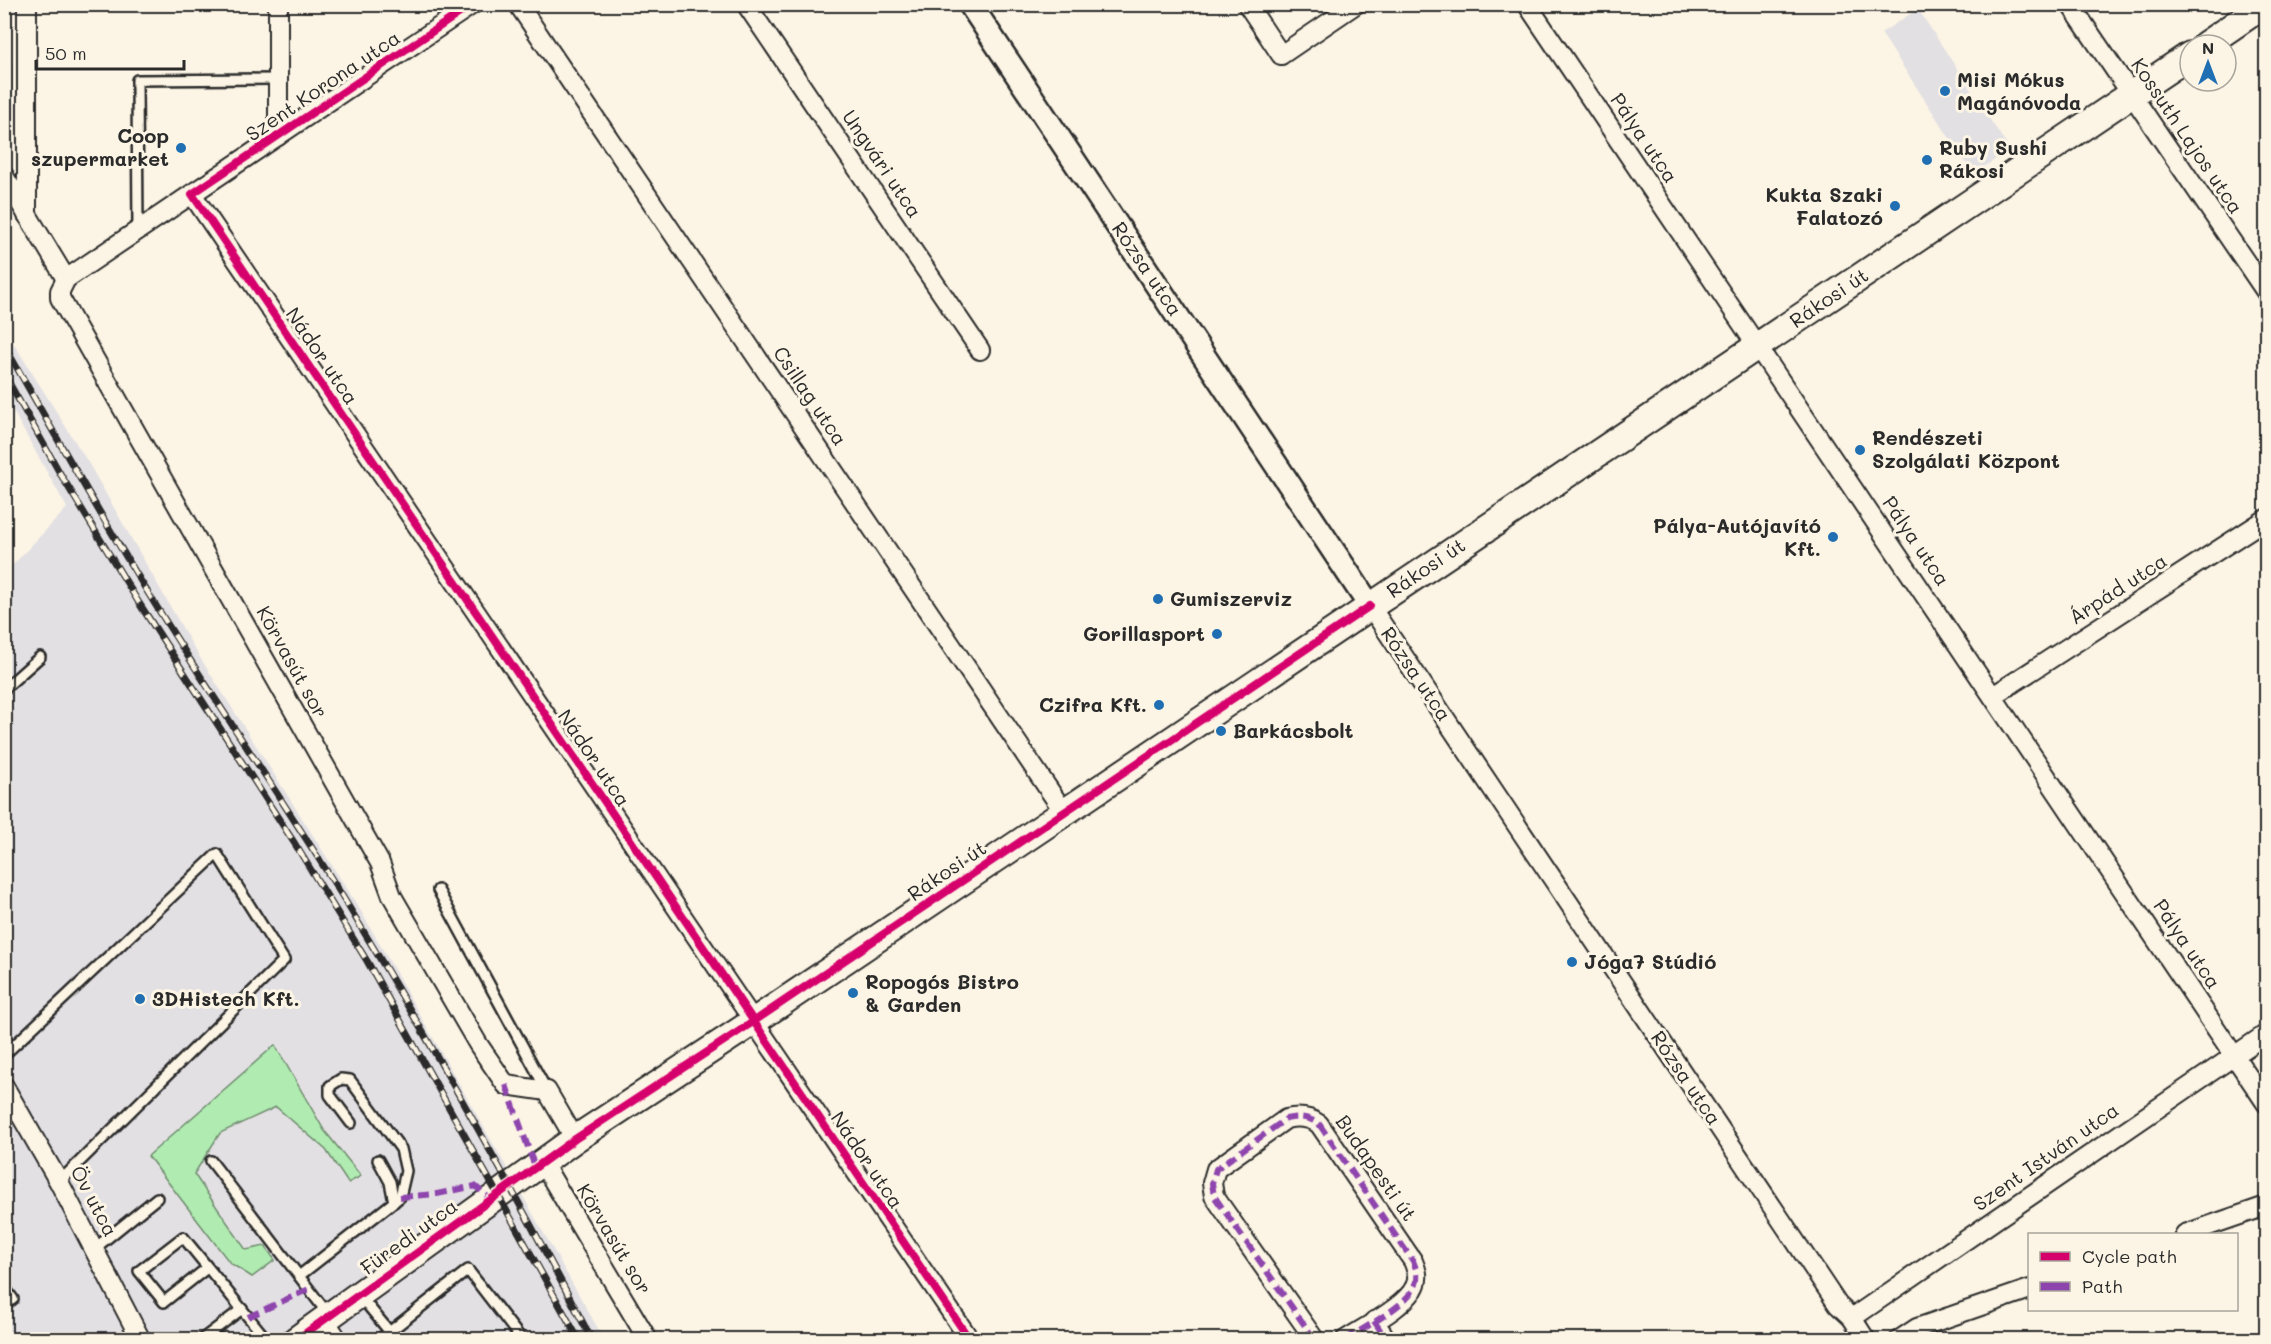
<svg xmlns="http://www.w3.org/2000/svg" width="2271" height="1344" font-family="Mali,sans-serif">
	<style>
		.built { fill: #e3e0e3 }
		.green { fill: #b0ebb1; stroke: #6e8b6e; stroke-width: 1.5 }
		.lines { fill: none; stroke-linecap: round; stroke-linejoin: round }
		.service-casing { stroke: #2b2b2b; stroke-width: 14 }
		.minor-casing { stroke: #2b2b2b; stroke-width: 22 }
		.tertiary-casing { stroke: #2b2b2b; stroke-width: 27 }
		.secondary-casing { stroke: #2b2b2b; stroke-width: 30 }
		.service { stroke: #fcf5e5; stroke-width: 9 }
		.minor { stroke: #fcf5e5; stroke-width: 18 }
		.tertiary { stroke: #fcf5e5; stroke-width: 22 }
		.secondary { stroke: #fcf5e5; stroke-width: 26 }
		.rail-casing { stroke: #2b2b2b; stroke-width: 7 }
		.rail { stroke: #fcf5e5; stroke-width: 4.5; stroke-dasharray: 14; stroke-linecap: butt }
		.quiet { stroke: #8e44ad; stroke-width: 6; stroke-dasharray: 12 6; stroke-linecap: butt }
		.cycleway-casing { stroke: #fcf5e5; stroke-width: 11 }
		.cycleway { stroke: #d6006c; stroke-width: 8 }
		.poi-dot { fill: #1f6fb2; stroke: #fcf5e5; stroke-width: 2 }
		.labels { text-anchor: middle; stroke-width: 6; stroke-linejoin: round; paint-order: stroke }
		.poi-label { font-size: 20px; font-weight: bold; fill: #2b2b2b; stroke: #fcf5e5; text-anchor: start }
		.street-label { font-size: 20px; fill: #2b2b2b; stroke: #fcf5e5 }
	</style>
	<rect width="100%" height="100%" fill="#fcf5e5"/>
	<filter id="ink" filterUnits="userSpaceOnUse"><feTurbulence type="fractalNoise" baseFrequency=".0167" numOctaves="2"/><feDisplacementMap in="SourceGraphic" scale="12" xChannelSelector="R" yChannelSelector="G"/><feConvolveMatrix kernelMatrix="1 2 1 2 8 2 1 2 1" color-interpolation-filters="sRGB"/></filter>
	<g filter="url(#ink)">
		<g class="built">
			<path d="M1918,9L2010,150L1973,174L1881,33Z"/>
			<path d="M4,328L89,464L194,648L361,911L604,1339H5V573L67,508L5,397Z"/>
		</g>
		<g class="green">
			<path d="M4,5H9L12,114L10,119L4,113Z"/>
			<path d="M275,1045L324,1130L361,1176L348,1183L326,1150L276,1107L220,1133L194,1174L246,1250L265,1246L275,1260L252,1277L230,1263L148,1156Z"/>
		</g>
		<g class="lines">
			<g class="service-casing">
				<g id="service">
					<path d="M138,230L137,80L278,79"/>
					<path d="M4,689L40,657"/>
					<path d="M438,890L547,1091"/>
					<path d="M4,1055L217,854L284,960L59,1182"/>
					<path d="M378,1160L390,1182L394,1202"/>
					<path d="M211,1161L328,1314"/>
					<path d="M94,1249L157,1198"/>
					<path d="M207,1268L164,1302L139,1271L183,1237L267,1340"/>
					<path d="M299,1276L400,1197L406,1171L401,1149L350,1080L341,1079L330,1086V1095L351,1123"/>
					<path d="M4,1287L13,1299L4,1306"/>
					<path d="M360,1296L389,1331"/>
					<path d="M201,1340L242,1309"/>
					<path d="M379,1340L468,1270L522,1340"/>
				</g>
			</g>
			<g class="minor-casing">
				<g id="minor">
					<path d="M27,4V215"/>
					<path d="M278,4V136"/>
					<path d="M473,4L66,279L60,291V298L380,863L392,896L478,1044L506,1085L547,1091L575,1139"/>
					<path d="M518,4L1064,812"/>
					<path d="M746,4L980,350"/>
					<path d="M1247,4L1281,55L1356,4"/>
					<path d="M1527,4L2266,1103"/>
					<path d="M2070,4L2266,292"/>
					<path d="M4,176L66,279"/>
					<path d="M192,194L970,1340"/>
					<path d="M1370,606L1838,1305L1852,1318L1866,1340"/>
					<path d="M1993,696L2266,519"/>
					<path d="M4,1086L59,1182L141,1340"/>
					<path d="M542,1162L648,1340"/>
					<path d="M2185,1234L2266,1206"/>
					<path d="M1852,1318L2266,1034"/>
					<path d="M324,1319L338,1340"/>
					<path d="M1374,1321L1387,1340"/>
					<path d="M1315,1340L1214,1196L1212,1183L1216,1169L1286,1119C1299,1116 1309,1117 1319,1124L1413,1261C1416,1268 1419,1276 1416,1284C1409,1305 1363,1328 1345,1340"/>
					<path d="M1899,1340L1917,1328L2030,1289"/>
				</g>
			</g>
			<g class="tertiary-casing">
				<path id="tertiary" d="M970,4L1370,606"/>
			</g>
			<g class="secondary-casing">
				<g id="secondary">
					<path d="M2205,45L2265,4"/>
					<path d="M296,1340L575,1139L753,1022L2190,55"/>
				</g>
			</g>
			<use href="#service" class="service"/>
			<use href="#minor" class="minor"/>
			<use href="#tertiary" class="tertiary"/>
			<use href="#secondary" class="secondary"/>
			<g class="rail-casing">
				<g id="rail">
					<path d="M4,345C52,429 99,514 150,596C212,697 279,794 341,894C430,1040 513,1189 592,1340"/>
					<path d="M4,374L61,475L139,603L295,844L367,961L579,1340"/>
				</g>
			</g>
			<use href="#rail" class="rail"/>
			<g class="quiet">
				<path d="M506,1085L535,1167"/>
				<path d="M400,1197L437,1194L475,1186L489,1198"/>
				<path d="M248,1317L309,1289"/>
				<path d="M1374,1321L1387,1340"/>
				<path d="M1315,1340L1214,1196L1212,1183L1216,1169L1286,1119C1299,1116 1309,1117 1319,1124L1413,1261C1416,1268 1419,1276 1416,1284C1409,1305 1363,1328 1345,1340"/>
			</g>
			<g class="cycleway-casing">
				<g id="cycleway">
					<path d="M473,4L192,194L970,1340"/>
					<path d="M296,1340L575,1139L753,1022L1370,606"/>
				</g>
			</g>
			<use href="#cycleway" class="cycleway"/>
		</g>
	</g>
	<g class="poi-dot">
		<circle cx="1945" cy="91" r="6"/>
		<circle cx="181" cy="148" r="6"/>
		<circle cx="1927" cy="160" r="6"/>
		<circle cx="1895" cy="206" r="6"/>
		<circle cx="1860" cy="450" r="6"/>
		<circle cx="1833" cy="537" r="6"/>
		<circle cx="1158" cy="599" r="6"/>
		<circle cx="1217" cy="634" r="6"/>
		<circle cx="1159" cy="705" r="6"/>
		<circle cx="1221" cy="731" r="6"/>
		<circle cx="1572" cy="962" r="6"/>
		<circle cx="853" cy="993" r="6"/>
		<circle cx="140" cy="999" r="6"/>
	</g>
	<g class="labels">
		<g class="poi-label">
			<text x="1957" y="87">Misi Mókus<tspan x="1957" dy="23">Magánóvoda</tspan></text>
			<text x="169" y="143" text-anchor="end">Coop<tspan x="169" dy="23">szupermarket</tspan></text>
			<text x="1939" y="155">Ruby Sushi<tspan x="1939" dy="23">Rákosi</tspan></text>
			<text x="1883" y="202" text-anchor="end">Kukta Szaki<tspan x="1883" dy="23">Falatozó</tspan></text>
			<text x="1872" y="445">Rendészeti<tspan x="1872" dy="23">Szolgálati Központ</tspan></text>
			<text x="1821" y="533" text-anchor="end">Pálya-Autójavító<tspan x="1821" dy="23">Kft.</tspan></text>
			<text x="1170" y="606">Gumiszerviz</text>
			<text x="1205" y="641" text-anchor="end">Gorillasport</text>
			<text x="1147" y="712" text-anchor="end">Czifra Kft.</text>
			<text x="1233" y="738">Barkácsbolt</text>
			<text x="1584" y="969">Jóga7 Stúdió</text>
			<text x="865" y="989">Ropogós Bistro<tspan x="865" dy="23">&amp; Garden</tspan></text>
			<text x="152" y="1006">3DHistech Kft.</text>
		</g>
		<g class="street-label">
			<text transform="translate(323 86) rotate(-34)" y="7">Szent Korona utca</text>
			<text transform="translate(2187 136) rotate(56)" y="7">Kossuth Lajos utca</text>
			<text transform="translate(1644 138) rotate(56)" y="7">Pálya utca</text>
			<text transform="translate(882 164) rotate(56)" y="7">Ungvári utca</text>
			<text transform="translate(1147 269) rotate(56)" y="7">Rózsa utca</text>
			<text transform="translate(1829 298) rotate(-34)" y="7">Rákosi út</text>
			<text transform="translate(322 356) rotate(56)" y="7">Nádor utca</text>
			<text transform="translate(810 396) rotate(56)" y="7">Csillag utca</text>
			<text transform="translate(1916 541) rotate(56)" y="7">Pálya utca</text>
			<text transform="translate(1426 568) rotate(-34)" y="7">Rákosi út</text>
			<text transform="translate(2118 589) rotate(-33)" y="7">Árpád utca</text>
			<text transform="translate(292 662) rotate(61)" y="7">Körvasút sor</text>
			<text transform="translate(1416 674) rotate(56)" y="7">Rózsa utca</text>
			<text transform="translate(594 758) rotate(56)" y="7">Nádor utca</text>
			<text transform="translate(947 871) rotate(-34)" y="7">Rákosi út</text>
			<text transform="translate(2187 944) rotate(56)" y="7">Pálya utca</text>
			<text transform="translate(1686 1078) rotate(56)" y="7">Rózsa utca</text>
			<text transform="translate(2046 1157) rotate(-35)" y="7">Szent István utca</text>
			<text transform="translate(867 1160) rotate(56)" y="7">Nádor utca</text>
			<text transform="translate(1376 1168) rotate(55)" y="7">Budapesti út</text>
			<text transform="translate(94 1201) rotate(62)" y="7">Öv utca</text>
			<text transform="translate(409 1237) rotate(-36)" y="7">Füredi utca</text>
			<text transform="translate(614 1239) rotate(59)" y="7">Körvasút sor</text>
		</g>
	</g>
	<rect width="2271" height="1344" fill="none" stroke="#fcf5e5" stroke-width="24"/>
	<rect x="12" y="12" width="2247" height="1320" fill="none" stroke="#2b2b2b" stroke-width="2" filter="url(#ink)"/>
	<rect x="2028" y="1233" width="210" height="78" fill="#fcf5e5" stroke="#a8a49b" stroke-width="1.5"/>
	<rect x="2040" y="1252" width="30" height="9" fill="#d6006c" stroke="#a8a49b" stroke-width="1.5"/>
	<text x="2082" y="1263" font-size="18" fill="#2b2b2b">Cycle path</text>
	<rect x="2040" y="1282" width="30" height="9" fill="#8e44ad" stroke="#a8a49b" stroke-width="1.5"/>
	<text x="2082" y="1293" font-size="18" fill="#2b2b2b">Path</text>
	<g transform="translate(2208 63)"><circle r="28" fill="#fcf5e5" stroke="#a8a49b" stroke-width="1.5"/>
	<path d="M0-4.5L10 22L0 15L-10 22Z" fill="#1f6fb2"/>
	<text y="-9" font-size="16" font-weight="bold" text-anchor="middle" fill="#2b2b2b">N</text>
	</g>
	<path d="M36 60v9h148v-9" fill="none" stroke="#2b2b2b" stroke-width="3"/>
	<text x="45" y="60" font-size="18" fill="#2b2b2b" stroke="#fcf5e5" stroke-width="4.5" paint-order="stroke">50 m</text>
</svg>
